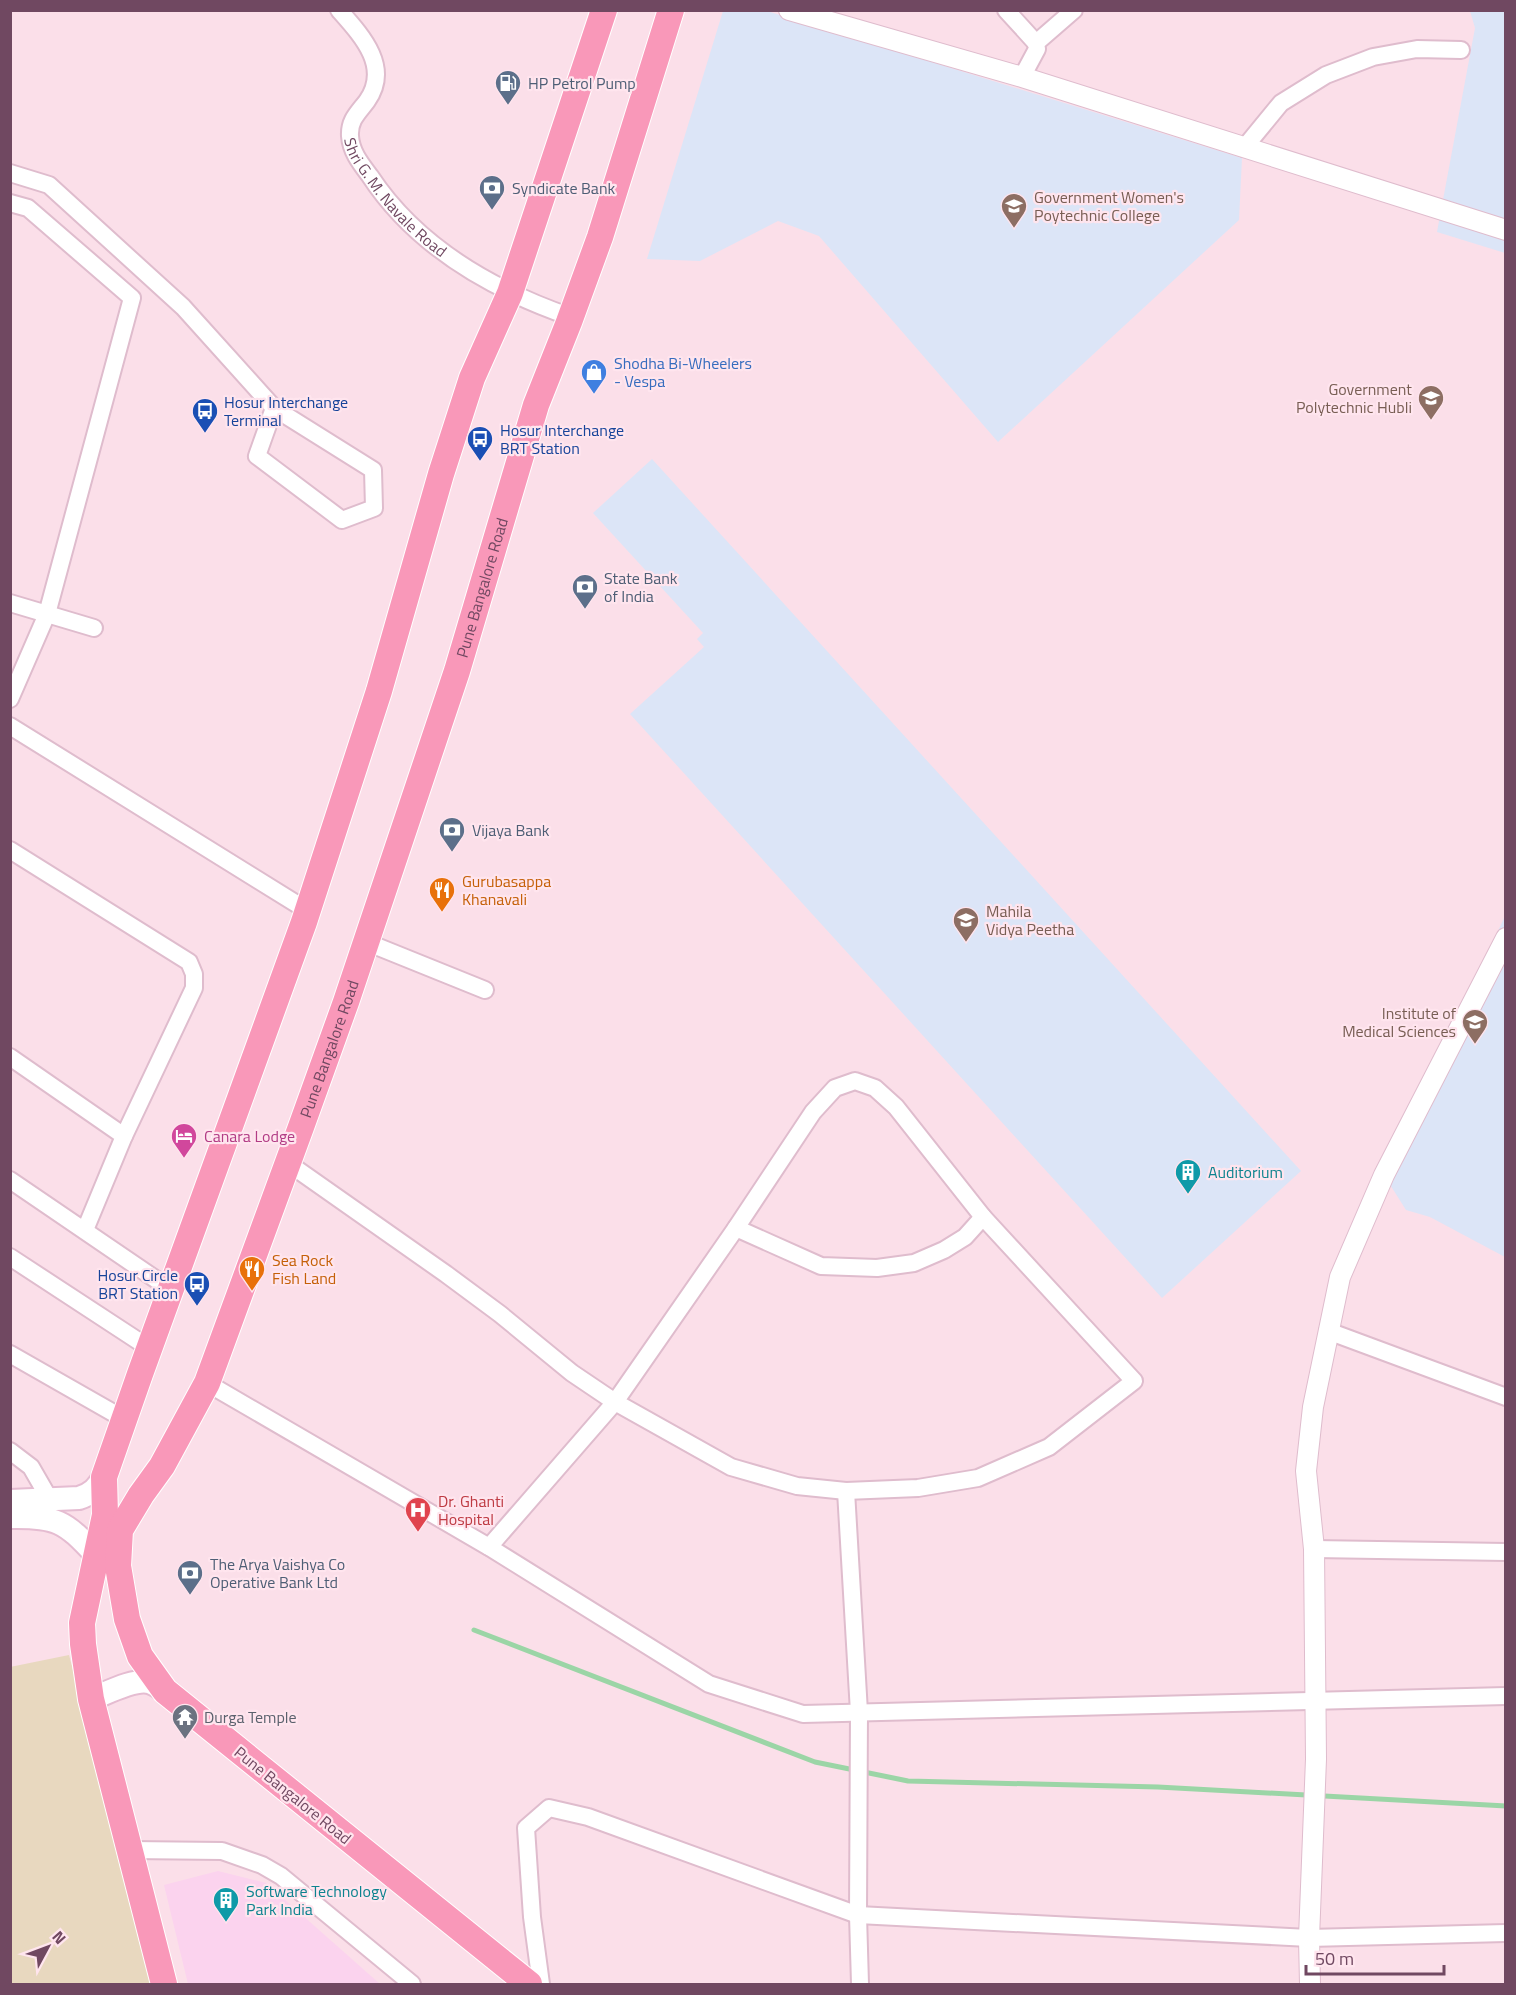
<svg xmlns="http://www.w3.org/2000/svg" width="1516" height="1995" font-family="'Titillium Web',sans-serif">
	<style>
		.commercial { fill: #fbd3ee }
		.education { fill: #dce5f7 }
		.green { fill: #e8d8bf }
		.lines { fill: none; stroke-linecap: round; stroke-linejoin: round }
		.stream { stroke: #9bd5a6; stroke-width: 5 }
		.minor-casing { stroke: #dfbccd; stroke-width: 20 }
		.tertiary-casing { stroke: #dfbccd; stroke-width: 22 }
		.secondary-casing { stroke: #e5bcd1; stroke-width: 26 }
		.primary-casing { stroke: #fff; stroke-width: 28 }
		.minor { stroke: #fff; stroke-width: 16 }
		.tertiary { stroke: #fff; stroke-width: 20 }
		.secondary { stroke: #fff; stroke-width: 22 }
		.primary { stroke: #f998b9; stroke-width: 26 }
		.labels { text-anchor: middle; stroke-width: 4.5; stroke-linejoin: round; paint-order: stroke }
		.service-label { font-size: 16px; fill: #4e5e75; stroke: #ffe5ee; text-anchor: start }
		.street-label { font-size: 16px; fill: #704861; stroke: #ffe5ee }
		.education-label { font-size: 16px; fill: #785e54; stroke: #ffe5ee; text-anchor: start }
		.shop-label { font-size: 16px; fill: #366cbe; stroke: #ffe5ee; text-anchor: start }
		.transit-label { font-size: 16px; fill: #164399; stroke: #ffe5ee; text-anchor: start }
		.food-label { font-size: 16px; fill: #c56008; stroke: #ffe5ee; text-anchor: start }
		.hotel-label { font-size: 16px; fill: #b23c85; stroke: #ffe5ee; text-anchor: start }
		.culture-label { font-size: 16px; fill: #0d838f; stroke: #ffe5ee; text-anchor: start }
		.health-label { font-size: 16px; fill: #be3a42; stroke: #ffe5ee; text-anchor: start }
		.worship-label { font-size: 16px; fill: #5b616d; stroke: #ffe5ee; text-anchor: start }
	</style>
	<rect width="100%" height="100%" fill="#fbdfe9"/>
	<path class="commercial" d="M218,1871L266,1883L380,1984H188L164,1885Z"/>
	<g class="education">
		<path d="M723,11H767L1242,158L1239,220L998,442L819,236L778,221L700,261L647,259Z"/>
		<path d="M1470,11H1505V253L1437,232L1475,28Z"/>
		<path d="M652,459L1301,1171L1162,1298L630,714L704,647L697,639L703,633L593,513Z"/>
		<path d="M1505,916V1257L1430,1217L1406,1210L1384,1175Z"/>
	</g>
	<path class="green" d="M69,1655L156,1984H11L10,1667Z"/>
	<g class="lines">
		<path class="stream" d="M474,1630L815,1762L908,1781L1158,1787L1506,1806"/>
		<g class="minor-casing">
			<g id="minor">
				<path id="s1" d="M339,10C362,36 391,67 367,101C358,113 349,120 350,136C351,152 361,164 370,176C416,246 493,290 571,317"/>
				<path d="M1006,10L1036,43"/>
				<path d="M1022,77L1037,49L1036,43L1074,10"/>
				<path d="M1244,148L1281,103L1326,75L1373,57L1417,49L1461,50"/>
				<path d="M10,173L49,185L183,307L274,408L373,470L374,508L342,520L257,456L274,408"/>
				<path d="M10,203L28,208L132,298L47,614L10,699"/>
				<path d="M10,603L94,628"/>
				<path d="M10,726L308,911"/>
				<path d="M10,850L189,962L194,974V988L124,1136"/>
				<path d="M366,942L485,990"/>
				<path d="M10,1057L124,1136L85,1230"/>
				<path d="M288,1163L446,1274L500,1314L572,1373L615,1402L731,1467L797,1486L846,1491L918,1488L978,1478L1049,1447L1134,1381L983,1217L896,1107L875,1088L855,1081L835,1088L813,1112L736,1228L615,1402L489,1547"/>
				<path d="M10,1180L170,1289"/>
				<path d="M736,1228L821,1266L877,1268L914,1263L944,1250L965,1237L983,1217"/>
				<path d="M10,1257L149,1348"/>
				<path d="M1328,1331L1506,1397"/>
				<path d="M10,1354L124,1419"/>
				<path d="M207,1383L489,1547L709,1684L803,1714L1506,1696"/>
				<path d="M10,1451L31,1467L50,1500"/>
				<path d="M846,1491L859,1712L858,1915L860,1984"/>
				<path d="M1314,1549L1506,1552"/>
				<path d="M130,1850L222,1851L262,1865L281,1876L412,1984"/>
				<path d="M541,1984L532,1917L526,1828L549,1808L588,1817L858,1915L1309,1938L1506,1933"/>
			</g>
		</g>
		<g class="tertiary-casing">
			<g id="tertiary">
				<path d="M789,10L1022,77L1506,230"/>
				<path d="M1310,1984L1309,1938L1316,1759L1314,1549L1306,1471L1313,1407L1340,1277L1384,1175L1506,938"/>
			</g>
		</g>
		<g class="secondary-casing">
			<g id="secondary">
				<path d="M10,1501L79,1498C92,1494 97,1488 104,1477"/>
				<path d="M10,1517C56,1516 65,1521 96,1555"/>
				<path d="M91,1699C105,1694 133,1679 148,1682C154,1683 160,1688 165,1691"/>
			</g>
		</g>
		<g class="primary-casing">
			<g id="primary">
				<path d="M164,1984L91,1699L83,1644L82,1623L105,1515L104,1477L140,1374L304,922L379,691L441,474L472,378L510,293L604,10"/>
				<path id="s2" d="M529,1984L165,1691L140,1656L127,1619L118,1566L120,1530L141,1495L162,1466L207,1383L301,1127L346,1002L457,671L536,405L569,322L600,237L671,10"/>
			</g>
		</g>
		<use href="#minor" class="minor"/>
		<use href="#tertiary" class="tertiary"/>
		<use href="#secondary" class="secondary"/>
		<use href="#primary" class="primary"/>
	</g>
	<defs>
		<g id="fuel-pin" transform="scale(1.35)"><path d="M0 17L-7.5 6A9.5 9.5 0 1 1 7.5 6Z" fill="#5c6f8a" stroke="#ffe5ee"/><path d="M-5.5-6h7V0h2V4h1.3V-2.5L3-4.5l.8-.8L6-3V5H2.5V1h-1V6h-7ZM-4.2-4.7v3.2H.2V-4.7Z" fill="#fff"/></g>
		<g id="bank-pin" transform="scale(1.35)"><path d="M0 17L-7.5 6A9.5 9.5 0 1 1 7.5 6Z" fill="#5c6f8a" stroke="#ffe5ee"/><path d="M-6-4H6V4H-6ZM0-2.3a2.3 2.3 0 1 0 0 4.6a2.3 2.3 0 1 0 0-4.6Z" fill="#fff"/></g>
		<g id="university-pin" transform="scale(1.35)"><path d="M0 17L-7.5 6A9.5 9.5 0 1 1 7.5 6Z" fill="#8d6e63" stroke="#ffe5ee"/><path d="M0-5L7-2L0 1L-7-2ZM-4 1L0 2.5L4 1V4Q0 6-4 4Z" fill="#fff"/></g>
		<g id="shop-pin" transform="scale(1.35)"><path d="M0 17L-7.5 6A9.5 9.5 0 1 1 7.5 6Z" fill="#3f7fe0" stroke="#ffe5ee"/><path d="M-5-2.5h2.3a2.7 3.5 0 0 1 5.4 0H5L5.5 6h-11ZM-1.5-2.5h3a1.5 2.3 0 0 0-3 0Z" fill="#fff"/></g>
		<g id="bus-pin" transform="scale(1.35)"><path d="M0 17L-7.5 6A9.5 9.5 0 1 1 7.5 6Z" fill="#1a4fb4" stroke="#ffe5ee"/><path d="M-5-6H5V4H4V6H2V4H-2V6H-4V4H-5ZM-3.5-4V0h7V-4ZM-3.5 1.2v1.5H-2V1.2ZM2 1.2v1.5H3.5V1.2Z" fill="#fff"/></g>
		<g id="restaurant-pin" transform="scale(1.35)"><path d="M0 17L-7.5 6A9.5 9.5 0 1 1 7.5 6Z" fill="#e8710a" stroke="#ffe5ee"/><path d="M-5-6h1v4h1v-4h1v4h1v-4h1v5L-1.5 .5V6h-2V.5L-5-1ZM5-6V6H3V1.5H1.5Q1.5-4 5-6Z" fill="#fff"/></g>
		<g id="hotel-pin" transform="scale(1.35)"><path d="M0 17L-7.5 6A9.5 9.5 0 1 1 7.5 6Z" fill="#d1479c" stroke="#ffe5ee"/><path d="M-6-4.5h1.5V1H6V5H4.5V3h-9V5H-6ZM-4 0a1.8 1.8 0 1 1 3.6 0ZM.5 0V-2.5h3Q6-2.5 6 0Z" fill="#fff"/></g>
		<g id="building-pin" transform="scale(1.35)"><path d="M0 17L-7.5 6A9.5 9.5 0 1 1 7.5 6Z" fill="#0f9aa8" stroke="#ffe5ee"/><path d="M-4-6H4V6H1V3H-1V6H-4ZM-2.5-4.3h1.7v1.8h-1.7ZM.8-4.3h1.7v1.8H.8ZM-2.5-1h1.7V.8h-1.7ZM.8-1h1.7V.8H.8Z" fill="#fff"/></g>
		<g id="hospital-pin" transform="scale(1.35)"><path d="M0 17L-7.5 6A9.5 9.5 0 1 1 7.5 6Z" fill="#e0444e" stroke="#ffe5ee"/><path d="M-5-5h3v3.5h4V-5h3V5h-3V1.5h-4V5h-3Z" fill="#fff"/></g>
		<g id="temple-pin" transform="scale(1.35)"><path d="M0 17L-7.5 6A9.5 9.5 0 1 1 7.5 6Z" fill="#6b7280" stroke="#ffe5ee"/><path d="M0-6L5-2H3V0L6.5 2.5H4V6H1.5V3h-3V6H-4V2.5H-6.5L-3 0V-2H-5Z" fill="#fff"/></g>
	</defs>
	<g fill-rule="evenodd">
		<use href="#fuel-pin" x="508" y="83"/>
		<use href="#bank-pin" x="492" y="188"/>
		<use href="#university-pin" x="1014" y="206"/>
		<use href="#shop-pin" x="594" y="372"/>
		<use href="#university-pin" x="1431" y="398"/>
		<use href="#bus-pin" x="205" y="411"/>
		<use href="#bus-pin" x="480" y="439"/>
		<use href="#bank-pin" x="585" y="587"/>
		<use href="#bank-pin" x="452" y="830"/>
		<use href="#restaurant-pin" x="442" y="890"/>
		<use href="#university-pin" x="966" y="920"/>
		<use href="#university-pin" x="1475" y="1022"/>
		<use href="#hotel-pin" x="184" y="1136"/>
		<use href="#building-pin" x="1188" y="1172"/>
		<use href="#restaurant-pin" x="252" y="1269"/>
		<use href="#bus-pin" x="197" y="1284"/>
		<use href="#hospital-pin" x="418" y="1510"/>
		<use href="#bank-pin" x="190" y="1573"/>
		<use href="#temple-pin" x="185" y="1717"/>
		<use href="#building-pin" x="226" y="1900"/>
	</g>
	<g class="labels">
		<g class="service-label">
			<text x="528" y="89">HP Petrol Pump</text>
			<text x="512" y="194">Syndicate Bank</text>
			<text x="604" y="584">State Bank<tspan x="604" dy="18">of India</tspan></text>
			<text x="472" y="836">Vijaya Bank</text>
			<text x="210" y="1570">The Arya Vaishya Co<tspan x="210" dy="18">Operative Bank Ltd</tspan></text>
		</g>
		<g class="street-label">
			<text dy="6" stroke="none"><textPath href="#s1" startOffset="222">Shri G. M. Navale Road</textPath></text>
			<text dy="6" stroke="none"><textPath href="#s2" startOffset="1652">Pune Bangalore Road</textPath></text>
			<text dy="6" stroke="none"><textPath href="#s2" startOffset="1166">Pune Bangalore Road</textPath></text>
			<text transform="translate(293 1795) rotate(39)" y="6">Pune Bangalore Road</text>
		</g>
		<g class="education-label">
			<text x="1034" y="203">Government Women's<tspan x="1034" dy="18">Poytechnic College</tspan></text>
			<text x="1412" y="395" text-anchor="end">Government<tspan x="1412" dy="18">Polytechnic Hubli</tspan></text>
			<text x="986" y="917">Mahila<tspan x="986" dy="18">Vidya Peetha</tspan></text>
			<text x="1456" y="1019" text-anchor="end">Institute of<tspan x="1456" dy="18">Medical Sciences</tspan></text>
		</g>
		<g class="shop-label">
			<text x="614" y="369">Shodha Bi-Wheelers<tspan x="614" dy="18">- Vespa</tspan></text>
		</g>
		<g class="transit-label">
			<text x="224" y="408">Hosur Interchange<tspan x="224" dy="18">Terminal</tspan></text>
			<text x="500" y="436">Hosur Interchange<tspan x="500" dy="18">BRT Station</tspan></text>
			<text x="178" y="1281" text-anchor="end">Hosur Circle<tspan x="178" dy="18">BRT Station</tspan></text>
		</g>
		<g class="food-label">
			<text x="462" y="887">Gurubasappa<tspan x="462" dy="18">Khanavali</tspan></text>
			<text x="272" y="1266">Sea Rock<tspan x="272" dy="18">Fish Land</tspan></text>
		</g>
		<g class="hotel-label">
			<text x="204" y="1142">Canara Lodge</text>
		</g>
		<g class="culture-label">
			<text x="1208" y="1178">Auditorium</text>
			<text x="246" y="1897">Software Technology<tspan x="246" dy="18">Park India</tspan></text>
		</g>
		<g class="health-label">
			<text x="438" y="1507">Dr. Ghanti<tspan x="438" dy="18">Hospital</tspan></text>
		</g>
		<g class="worship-label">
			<text x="204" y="1723">Durga Temple</text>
		</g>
	</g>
	<rect width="1516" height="1995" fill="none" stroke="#704861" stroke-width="24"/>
	<g transform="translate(48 1947) rotate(49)" stroke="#ffe5ee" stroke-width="4.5" paint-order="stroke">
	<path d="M0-4.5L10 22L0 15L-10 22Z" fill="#704861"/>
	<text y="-9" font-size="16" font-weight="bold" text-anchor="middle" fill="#704861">N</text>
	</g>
	<path d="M1306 1965v9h138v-9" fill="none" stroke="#704861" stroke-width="3"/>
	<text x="1315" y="1965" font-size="18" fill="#704861" stroke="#ffe5ee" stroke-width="4.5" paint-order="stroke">50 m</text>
</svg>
